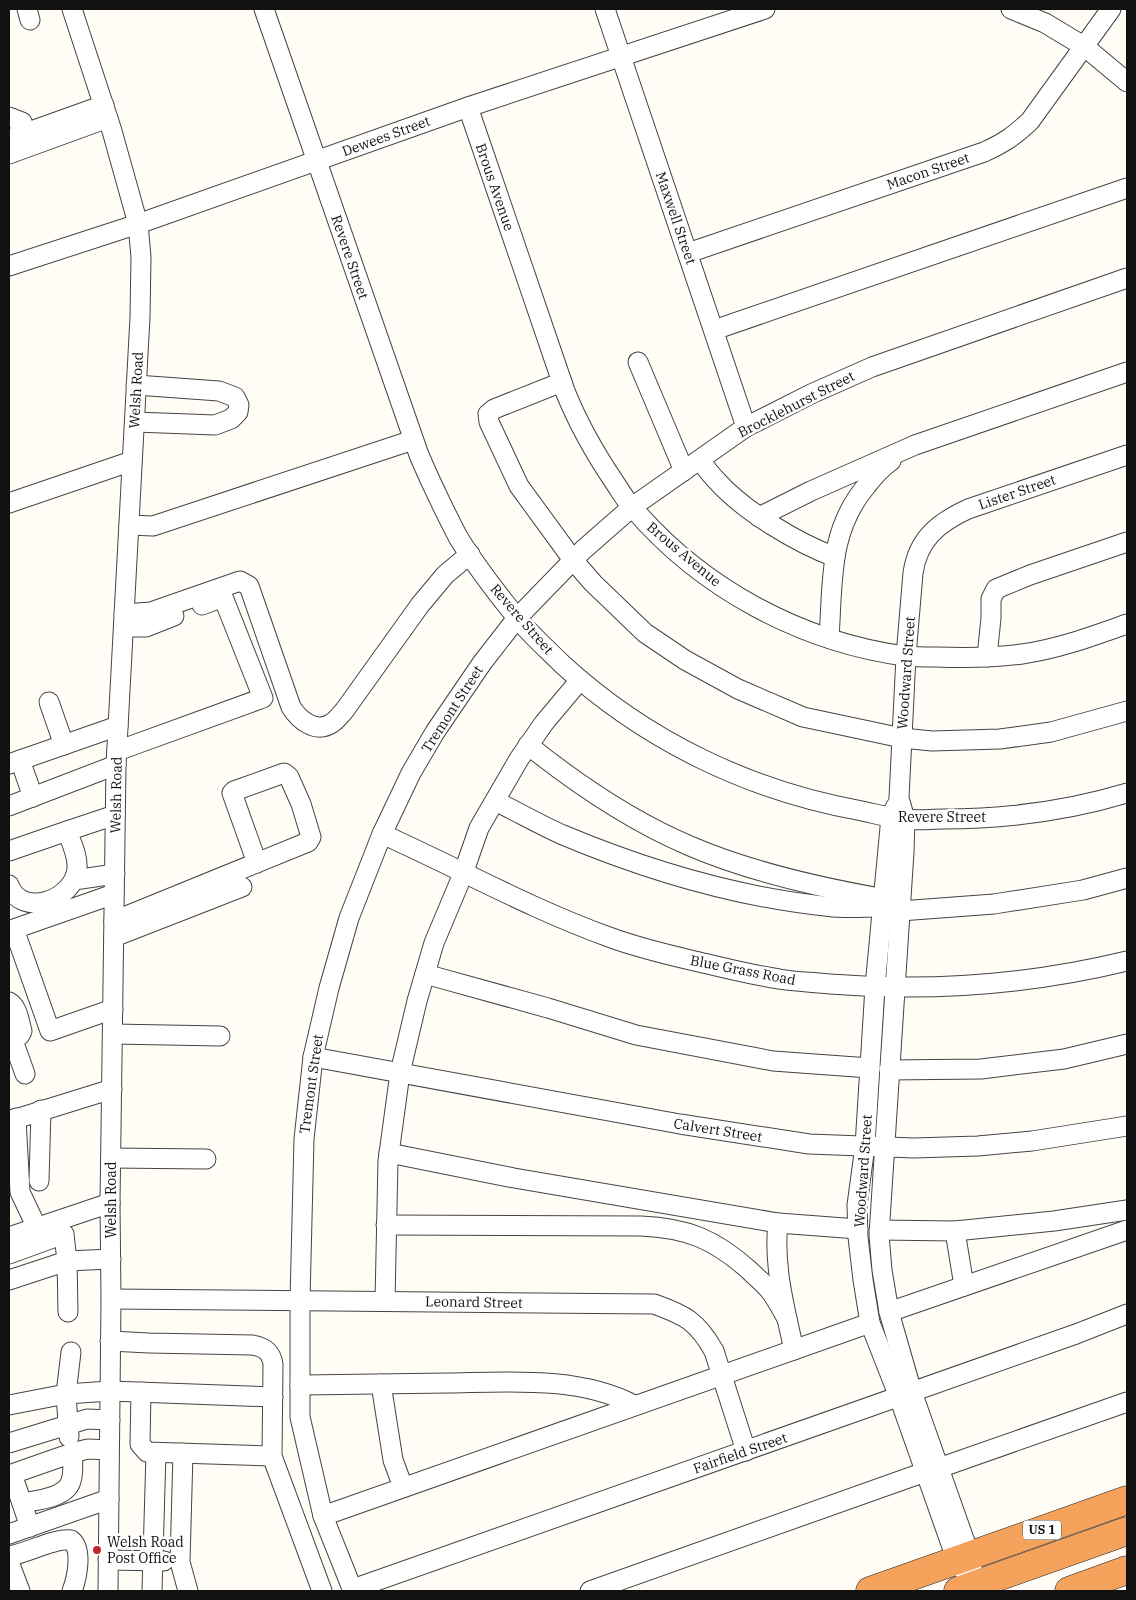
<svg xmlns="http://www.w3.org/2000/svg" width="1136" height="1600" font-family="'IBM Plex Serif',serif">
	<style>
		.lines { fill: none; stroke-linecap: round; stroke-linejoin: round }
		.minor-casing { stroke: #444; stroke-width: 21 }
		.highway-casing { stroke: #222; stroke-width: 29 }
		.minor { stroke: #fff; stroke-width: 19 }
		.highway { stroke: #f5a25d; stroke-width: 28 }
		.poi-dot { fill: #c4262e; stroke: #fff; stroke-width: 2 }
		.labels { text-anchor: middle; stroke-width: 5; stroke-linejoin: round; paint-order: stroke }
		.shield { fill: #fff; stroke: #585858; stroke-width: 1 }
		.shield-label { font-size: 12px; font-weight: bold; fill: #111 }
		.street-label { font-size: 14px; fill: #111; stroke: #fff }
		.poi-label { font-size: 14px; fill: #111; stroke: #fff; text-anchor: start }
	</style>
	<rect width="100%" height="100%" fill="#fffdf5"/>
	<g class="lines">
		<g class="minor-casing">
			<g id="minor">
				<path d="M27,9L30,20"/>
				<path d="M72,9L112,131L138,224L141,257L140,317L116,765L110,1203L111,1299L108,1591"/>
				<path d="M264,9L419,455C431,483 444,510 458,537C475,565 496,592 517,618C530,634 547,649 562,664C646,741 750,791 862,811C876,814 890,818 904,819C917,821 930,819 943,819C1006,819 1067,811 1127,793"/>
				<path d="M605,9L746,427"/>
				<path d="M1011,9L1045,23L1085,47L1127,82"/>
				<path d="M468,107L565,391C579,426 594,452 615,483C621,492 626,501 633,508C701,588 801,642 905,656C915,657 926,657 936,657C964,658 993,658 1022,654C1058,649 1093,636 1127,624"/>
				<path d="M9,117L22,122L26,133"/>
				<path d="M9,139L104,105"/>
				<path d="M9,154L108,118"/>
				<path d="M688,253L984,152C1004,143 1014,136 1030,121L1111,9"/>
				<path d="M9,266L138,224L468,107L765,9"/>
				<path d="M714,330L1127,188"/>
				<path d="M638,362L684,471"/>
				<path d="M562,382L494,409L488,414L489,422L519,486L573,560L593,583L645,633L685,660L738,689L803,717L902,738L932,741L1000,739L1051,732L1127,711"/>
				<path d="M135,422L215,425L231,419L238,412L239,405L235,397L219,391L136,385"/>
				<path d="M700,460C705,467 711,475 717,481C744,511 797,543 835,557"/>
				<path d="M9,503L132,461"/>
				<path d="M759,517L811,491L915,445L1127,372"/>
				<path d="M129,525L153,526L413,440"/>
				<path d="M124,614L151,612L240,581L249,586L291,707C299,720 316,734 332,723C337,720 340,715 344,711L420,605L445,575L470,554"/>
				<path d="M124,627H146L174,616"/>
				<path d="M829,638C833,582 828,531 867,485C874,476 881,468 891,461"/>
				<path d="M987,657L991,618V599L996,589L1030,575L1127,542"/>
				<path d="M49,702L64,745"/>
				<path d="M528,745C578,785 631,821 690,846C748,871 818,887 880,898"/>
				<path d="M117,751L263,698L223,597L202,605"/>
				<path d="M20,760L33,797"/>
				<path d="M9,764L118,726"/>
				<path d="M495,801C518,812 540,825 563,835C649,871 740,898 833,907C849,908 866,907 882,907"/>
				<path d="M9,806L116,765"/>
				<path d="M896,806L891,817L875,987L865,1146L857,1205L858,1237L863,1280L870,1323L899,1397L957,1561L963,1570"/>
				<path d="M67,831L115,815"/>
				<path d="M382,834C458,868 531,909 609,937C638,948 669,955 699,962C725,968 752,975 779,979C796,982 813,982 830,984C931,992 1028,985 1127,961"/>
				<path d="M9,851L67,831C71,842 78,855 77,868C75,900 21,919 9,885"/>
				<path d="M74,880L115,874"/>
				<path d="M900,911L994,904L1083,890L1127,878"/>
				<path d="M114,921L308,842L311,837L301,804L289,777L284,773L234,791L232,793L257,863"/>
				<path d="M114,937L242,887"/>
				<path d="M425,974L548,1008L636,1035L773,1061L870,1068"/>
				<path d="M9,1002C18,1007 19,1021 22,1031L20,1035L13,1040"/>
				<path d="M113,1009L50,1031L14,929L114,894"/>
				<path d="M9,1029L25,1074"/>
				<path d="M113,1034L220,1036"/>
				<path d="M313,1057L680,1124L809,1144L914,1148L978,1146L1032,1141L1127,1126"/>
				<path d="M889,1070L981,1069L1064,1059L1127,1044"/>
				<path d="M16,1118L20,1192L37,1228"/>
				<path d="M9,1121L112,1089"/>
				<path d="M389,1153L514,1178L778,1223L858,1229"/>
				<path d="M111,1158L206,1159"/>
				<path d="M39,1181L41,1110"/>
				<path d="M778,1223C773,1265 785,1309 794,1350"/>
				<path d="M386,1225L641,1226C687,1228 714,1239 749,1270C756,1277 765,1284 771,1292C777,1300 782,1310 787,1319"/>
				<path d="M879,1230L955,1231L1054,1221L1127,1210"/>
				<path d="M955,1231L964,1286"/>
				<path d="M9,1237L110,1203"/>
				<path d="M9,1254L64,1234L67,1261L111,1259"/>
				<path d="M9,1280L67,1261L68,1312"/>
				<path d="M111,1299L654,1304C685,1315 697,1321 714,1351L746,1451"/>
				<path d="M385,1301L388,1161L400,1073L417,1001L434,943L463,874L479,828L519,759L544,723L580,680"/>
				<path d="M889,1312L1127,1230"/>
				<path d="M110,1341L149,1343L252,1345C265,1347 271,1352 273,1364L272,1456L322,1591"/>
				<path d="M381,1384L393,1460L403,1487"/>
				<path d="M300,1385C349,1384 398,1384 448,1383C508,1382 580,1376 634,1405"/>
				<path d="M141,1392L140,1444L147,1452L272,1456"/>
				<path d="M9,1405L66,1394L110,1391L273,1397"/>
				<path d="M69,1437L66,1394L71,1352"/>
				<path d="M9,1443L87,1419L110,1420"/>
				<path d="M183,1453L180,1562L188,1591"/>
				<path d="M939,1468L1127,1402"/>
				<path d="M22,1503C37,1500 66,1498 71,1481C74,1472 73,1462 72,1453"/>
				<path d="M323,1516L870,1323"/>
				<path d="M30,1527L12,1474L72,1453L88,1449L109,1450"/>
				<path d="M9,1534L109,1499"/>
				<path d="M9,1556C28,1553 54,1538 71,1540C83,1549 77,1578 72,1591"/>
				<path d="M108,1560L164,1561"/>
				<path d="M9,1562L20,1591"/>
				<path d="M353,1589L1076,1334L1127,1314"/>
				<path d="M152,1591L156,1453"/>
				<path d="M353,1591L323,1516L300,1417V1300L304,1139L313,1057L329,988L349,918L382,834L411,773L435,732L482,663L517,618L583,550L632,507L746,427L811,394L872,367L1127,278"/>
				<path d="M590,1591L925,1472"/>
				<path d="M976,1591L970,1556L912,1392L889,1312L882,1270L879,1235L904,852L905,819L899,798L906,656L913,573C918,539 938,523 968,509L1127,455"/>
			</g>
		</g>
		<g class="highway-casing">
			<g id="highway">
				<path d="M870,1591L1127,1500"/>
				<path d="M958,1591L1127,1531"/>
				<path d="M1069,1591L1127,1570"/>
			</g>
		</g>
		<use href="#minor" class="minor"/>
		<use href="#highway" class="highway"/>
	</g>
	<circle class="poi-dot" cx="97" cy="1550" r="5"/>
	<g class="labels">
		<rect class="shield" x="1023" y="1520.5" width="38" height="19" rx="4"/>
		<g class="shield-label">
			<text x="1042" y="1534">US 1</text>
		</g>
		<g class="street-label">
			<text transform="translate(386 136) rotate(-20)" y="5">Dewees Street</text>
			<text transform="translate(928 171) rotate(-19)" y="5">Macon Street</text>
			<text transform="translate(495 187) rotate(71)" y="5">Brous Avenue</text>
			<text transform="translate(676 218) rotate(71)" y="5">Maxwell Street</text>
			<text transform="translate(350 257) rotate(71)" y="5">Revere Street</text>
			<text transform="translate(136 390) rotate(-87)" y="5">Welsh Road</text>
			<text transform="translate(796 404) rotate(-27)" y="5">Brocklehurst Street</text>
			<text transform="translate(1017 492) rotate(-19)" y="5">Lister Street</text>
			<text transform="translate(684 554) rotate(40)" y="5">Brous Avenue</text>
			<text transform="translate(522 619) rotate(49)" y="5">Revere Street</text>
			<text transform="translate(906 673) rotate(-86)" y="5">Woodward Street</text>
			<text transform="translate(452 709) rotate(-57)" y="5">Tremont Street</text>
			<text transform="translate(116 795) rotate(-89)" y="5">Welsh Road</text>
			<text x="942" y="822">Revere Street</text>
			<text transform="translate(743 970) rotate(11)" y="5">Blue Grass Road</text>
			<text transform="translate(311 1084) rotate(-82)" y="5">Tremont Street</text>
			<text transform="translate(718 1130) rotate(9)" y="5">Calvert Street</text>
			<text transform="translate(863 1171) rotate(-86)" y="5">Woodward Street</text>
			<text transform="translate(111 1200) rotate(-90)" y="5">Welsh Road</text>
			<text transform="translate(474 1302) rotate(1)" y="5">Leonard Street</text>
			<text transform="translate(740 1453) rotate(-19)" y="5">Fairfield Street</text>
		</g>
		<g class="poi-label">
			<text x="107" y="1547">Welsh Road<tspan x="107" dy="16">Post Office</tspan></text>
		</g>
	</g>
	<rect width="1136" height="1600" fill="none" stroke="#111111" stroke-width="20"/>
</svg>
